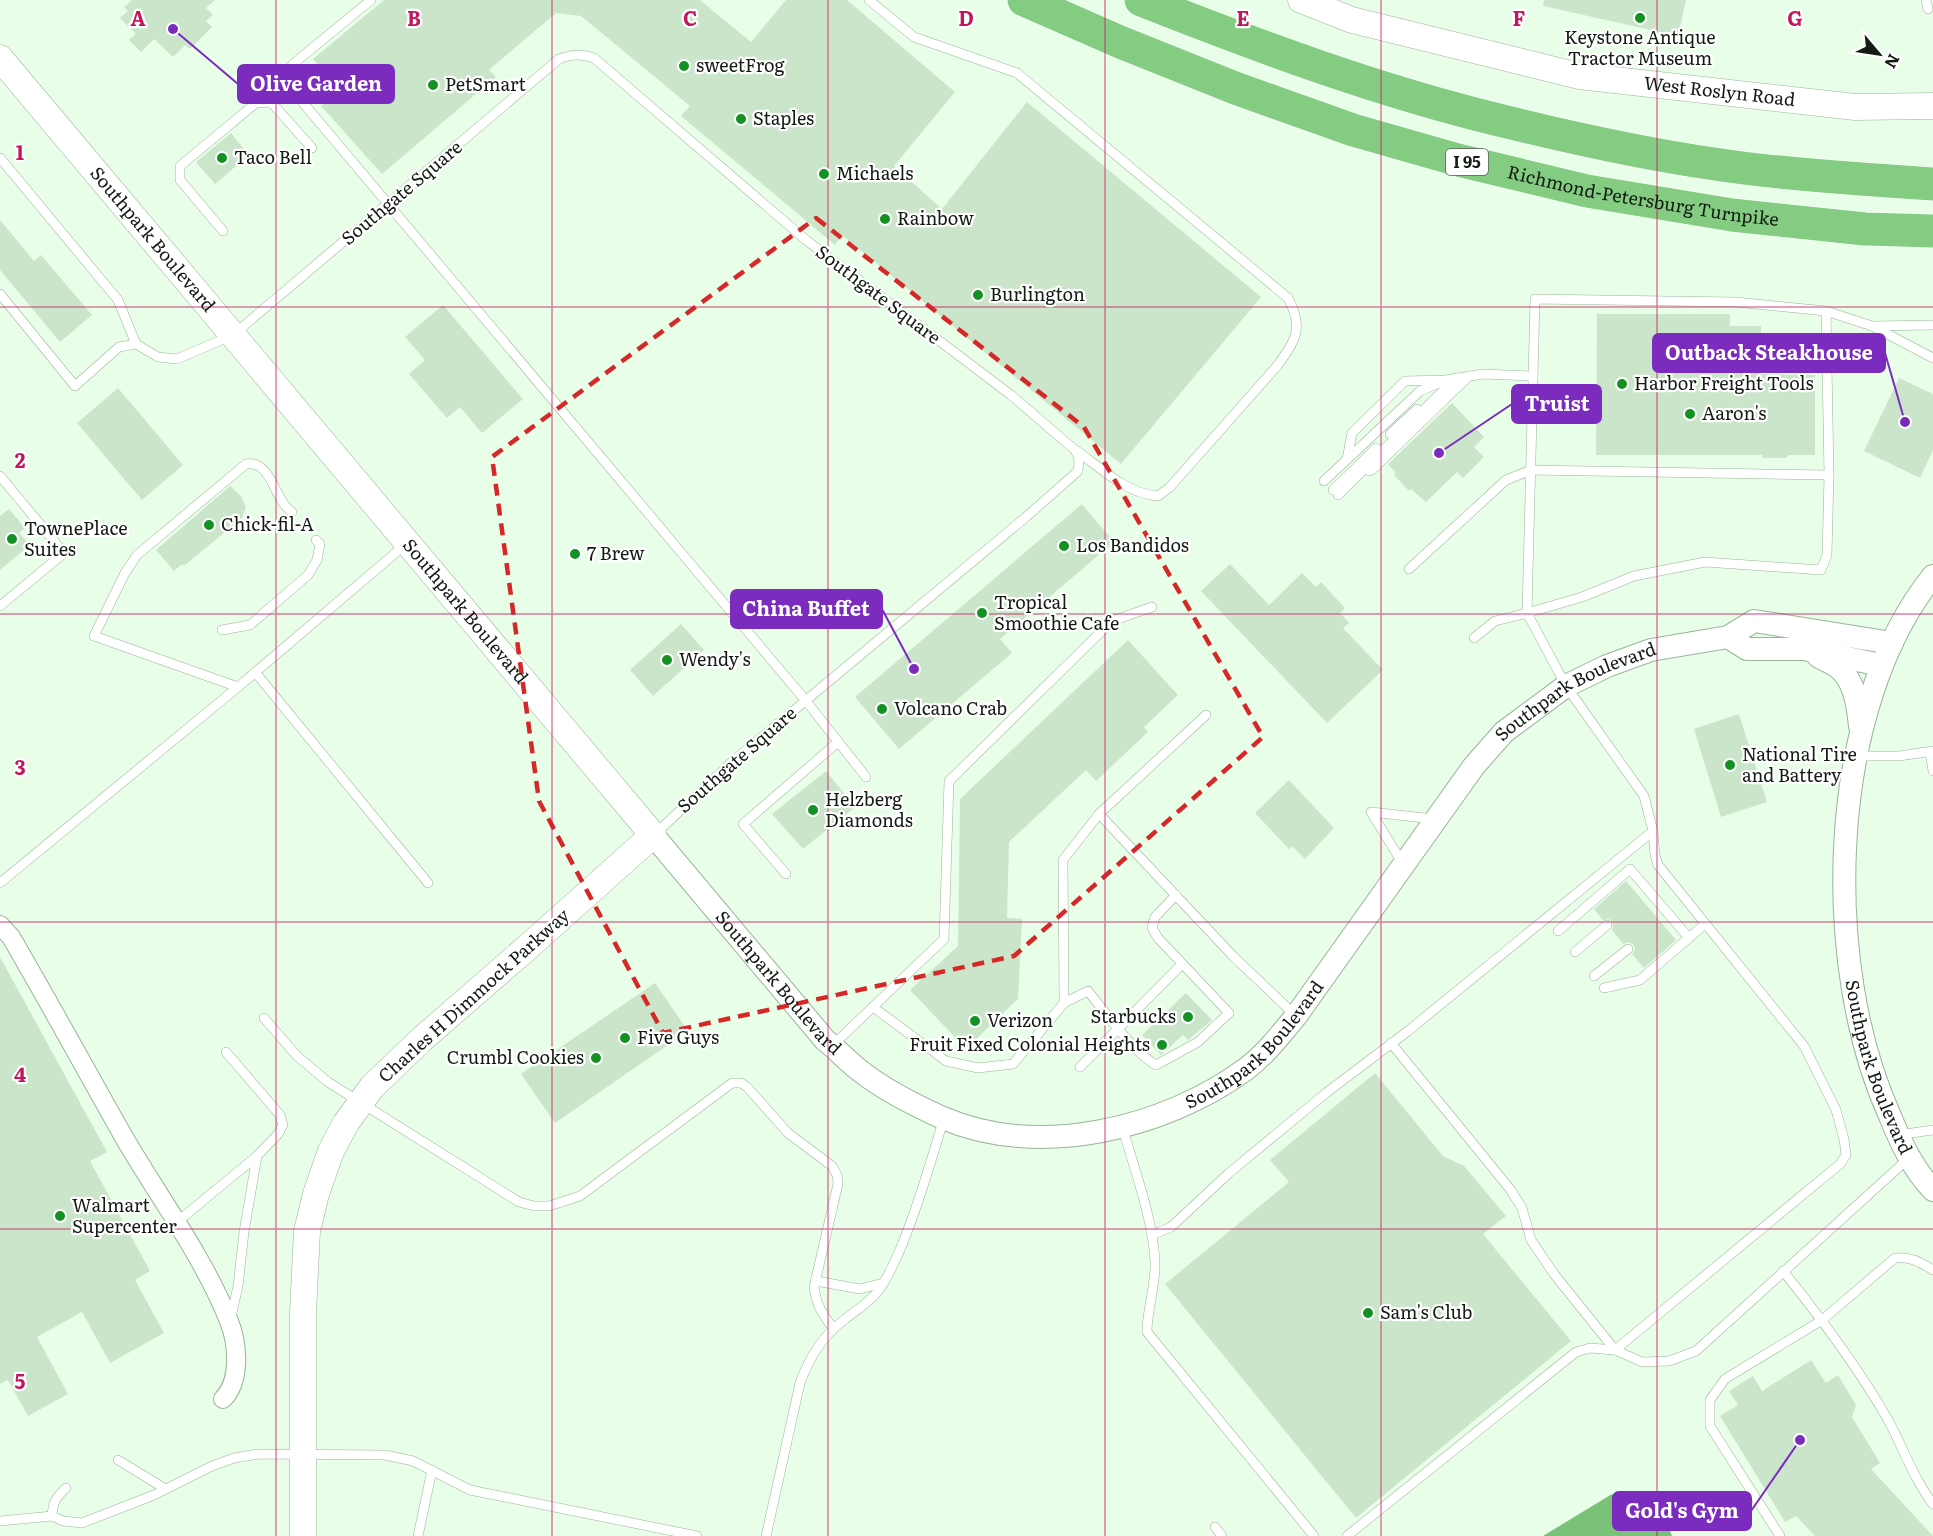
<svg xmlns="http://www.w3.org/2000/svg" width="1933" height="1536" font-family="Literata,serif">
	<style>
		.water { fill: #79c278 }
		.building { fill: #cbe5ca }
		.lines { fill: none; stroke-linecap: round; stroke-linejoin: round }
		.service-casing { stroke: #9ab399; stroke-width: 10 }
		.minor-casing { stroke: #9ab399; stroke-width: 20 }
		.tertiary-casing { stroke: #9ab399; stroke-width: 24 }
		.secondary-casing { stroke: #9ab399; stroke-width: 27 }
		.motorway-casing { stroke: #fff; stroke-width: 34 }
		.service { stroke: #fff; stroke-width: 9 }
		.minor { stroke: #fff; stroke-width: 18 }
		.tertiary { stroke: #fff; stroke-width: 22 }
		.secondary { stroke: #fff; stroke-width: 26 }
		.motorway { stroke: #83cc82; stroke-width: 33 }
		.marked { fill: none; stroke: #d62828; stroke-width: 4.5; stroke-dasharray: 12 8; stroke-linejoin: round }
		.grid { fill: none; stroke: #c2185b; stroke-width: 1.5; stroke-opacity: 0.55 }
		.poi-dot { fill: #139223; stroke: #fff; stroke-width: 2 }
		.labels { text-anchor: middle; stroke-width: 4.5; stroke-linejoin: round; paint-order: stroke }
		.shield { fill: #fff; stroke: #5a6059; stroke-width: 1.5 }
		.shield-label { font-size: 16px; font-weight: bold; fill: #131c12 }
		.poi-label { font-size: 18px; fill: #131c12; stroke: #fff; text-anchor: start }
		.street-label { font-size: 18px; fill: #131c12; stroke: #fff }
		.grid-label { font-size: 20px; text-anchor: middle; font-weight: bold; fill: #c2185b; stroke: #fff; stroke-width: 4.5; stroke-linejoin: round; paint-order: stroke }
		.leader { fill: none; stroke: #7b2cbf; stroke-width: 2 }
		.callout-dot { fill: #7b2cbf; stroke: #fff; stroke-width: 2 }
		.callout { fill: #7b2cbf; stroke: #7b2cbf; stroke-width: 2 }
		.callout-label { font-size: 20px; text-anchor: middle; font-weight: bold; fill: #fff }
	</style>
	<rect width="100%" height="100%" fill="#e9fee8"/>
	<path class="water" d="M1612,1494L1667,1522L1672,1536H1543Z"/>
	<g class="building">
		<path d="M132,0H215L206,8L213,15L206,21L212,27L190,49L185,45L173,57L154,39L141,52L129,40L136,34L120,18L128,11L124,7Z"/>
		<path d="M384,0H700L751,42L786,0H847L955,92L894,166L942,209L1027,102L1261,297L1121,464L842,235L835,245L681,116L690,106L581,16L556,13L489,70L496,77L382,174L321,106L341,88L313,59Z"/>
		<path d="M1544,0H1686L1678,36L1543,6Z"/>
		<path d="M231,133L249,155L215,184L196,162Z"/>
		<path d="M0,220L34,261L41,255L92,315L60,342L0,270Z"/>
		<path d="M443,305L523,399L482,433L460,407L447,418L409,374L425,360L405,337Z"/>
		<path d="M1597,314H1730V326H1761V374L1815,375V455H1788L1787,458H1762V455H1596Z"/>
		<path d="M1899,378L1933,394V450L1920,478L1864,451Z"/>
		<path d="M118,388L183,465L142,500L77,423Z"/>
		<path d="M1452,403L1484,437L1474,447L1484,457L1463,478L1457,472L1426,502L1411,489L1409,491L1394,475L1396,473L1388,464Z"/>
		<path d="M230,486L241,496L246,507L242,518L184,566L182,564L174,571L156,550Z"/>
		<path d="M1082,504L1114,542L1000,639L1012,653L899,749L855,697Z"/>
		<path d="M9,509L25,528L19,533L30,545L0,570V516Z"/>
		<path d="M1230,564L1269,605L1302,573L1316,587L1321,582L1345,608L1340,613L1349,623L1343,628L1383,670L1327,723L1201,591Z"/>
		<path d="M681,624L704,650L653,696L630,670Z"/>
		<path d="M1128,640L1178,695L1144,727L1148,732L1096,781L1086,770L1009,842L1007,918L1022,919L1018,999L966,1049L910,990L958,946L960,799Z"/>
		<path d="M1739,714L1767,802L1721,817L1694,729Z"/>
		<path d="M826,771L855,807L803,849L772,814Z"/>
		<path d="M1289,780L1334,828L1305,859L1292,846L1289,849L1255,813Z"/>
		<path d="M1626,881L1676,940L1644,968L1632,954L1635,949L1633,944L1628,942L1623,944L1612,930L1613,927L1612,921L1609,919L1603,920L1594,909Z"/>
		<path d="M0,957L107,1152L90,1161L150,1271L135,1280L164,1333L110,1363L82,1312L37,1337L68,1394L28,1416L8,1380L0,1384Z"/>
		<path d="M655,983L688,1031L555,1123L521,1074Z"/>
		<path d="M1186,993L1212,1020L1188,1040L1183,1035L1161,1055L1142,1035Z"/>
		<path d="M1375,1073L1443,1156L1464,1166L1506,1216L1483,1234L1571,1341L1356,1518L1165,1284L1289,1182L1270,1160Z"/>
		<path d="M1811,1360L1826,1383L1838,1375L1856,1405L1852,1417L1880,1463L1871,1469L1933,1536H1815L1796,1516L1785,1522L1720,1416L1738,1405L1729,1391L1753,1376L1762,1391Z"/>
	</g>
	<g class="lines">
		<g class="service-casing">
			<g id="service">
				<path d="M371,0L293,64L287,73L288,85L806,701L866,777"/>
				<path d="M869,0L914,37L1017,73L1288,298C1304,327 1296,341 1277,366L1170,487L1158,496C1127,494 1102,469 1077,451"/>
				<path d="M1926,0L1928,9"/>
				<path d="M0,158L118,300L136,344"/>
				<path d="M223,231L180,180V166L256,103L271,102L312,148"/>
				<path d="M0,294L75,386L119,347L136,344L158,357L177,359L233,335L559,59C572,54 581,54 594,58L806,240L1011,395L1075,450C1080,458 1080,463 1077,472L1026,517L732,762L654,835"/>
				<path d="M1826,311L1829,475L1827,555L1821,570L1705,562L1634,576L1582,597L1527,613L1535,299L1736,302L1826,311L1872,326L1933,325"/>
				<path d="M1874,327L1933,358"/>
				<path d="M1390,434L1417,409"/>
				<path d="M1347,459L1352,433L1405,381L1446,380L1483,374L1533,376"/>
				<path d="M1369,471L1373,469L1469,376"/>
				<path d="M0,476L64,553L0,606"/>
				<path d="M1324,481L1420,391L1441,382"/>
				<path d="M1333,490L1376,448"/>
				<path d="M1338,495L1456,378"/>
				<path d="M1409,569L1506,480L1531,470L1829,475"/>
				<path d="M222,630L250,625L308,575L317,560L320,544L316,540"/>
				<path d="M1474,638L1495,621L1527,613L1566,686L1644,796L1653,831L1655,855L1658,865L1804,1046L1836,1110L1844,1139L1846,1155L1840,1164L1615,1350L1642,1362L1669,1361L1696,1351L1909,1158"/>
				<path d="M255,672L428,883"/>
				<path d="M238,687L94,636L125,573L137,555L246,464C267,460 273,488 282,501C284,505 288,509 292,512"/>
				<path d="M1930,752L1933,771"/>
				<path d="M1858,756H1899L1933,751"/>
				<path d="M1099,814L1233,956L1296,1016"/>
				<path d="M1403,864L1371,812L1433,819"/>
				<path d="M786,874L743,824L838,742"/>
				<path d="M0,883L238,687L406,544"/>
				<path d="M1558,931L1630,869L1689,938"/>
				<path d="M1575,952L1607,925"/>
				<path d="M1594,976L1628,949"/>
				<path d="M1604,988L1640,980L1705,924"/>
				<path d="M1064,1003L1088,991C1106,1013 1132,1051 1156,1065L1198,1042L1229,1013L1158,938L1152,928L1155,917L1176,895"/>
				<path d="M873,1007L946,1061L978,1068L1013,1064L1064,1003L1063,860L1099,814L1206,715"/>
				<path d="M264,1018L297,1056L328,1082L519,1202L534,1206H549L580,1196L732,1083H741L747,1087L788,1133L832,1166L837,1175L838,1184L814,1287C816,1305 823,1315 833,1328"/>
				<path d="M1391,1043L1510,1189L1522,1208L1531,1240L1554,1274L1615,1350"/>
				<path d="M833,1045L944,939L949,781L1112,621L1152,607"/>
				<path d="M226,1052L280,1115L283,1125L278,1134L257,1156L244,1232L238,1286L231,1317"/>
				<path d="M1080,1067L1182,964"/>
				<path d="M1122,1126C1134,1168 1153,1219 1155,1262C1156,1285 1147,1309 1147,1332L1314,1536"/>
				<path d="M1898,1135L1933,1130"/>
				<path d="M177,1222L257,1156"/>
				<path d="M1152,1235L1171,1227L1229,1173L1326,1093L1408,1031L1653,831"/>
				<path d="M1783,1271C1821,1318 1857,1366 1887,1418C1903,1447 1913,1478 1933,1504"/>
				<path d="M816,1281L860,1289L883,1283"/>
				<path d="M118,1460L164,1488"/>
				<path d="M66,1488C56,1497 53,1502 52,1516L63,1521L82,1523L154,1495L212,1466L234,1458L258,1454L385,1455L413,1461L470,1490L697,1536"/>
				<path d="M0,1521L52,1516"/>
				<path d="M1215,1527L1222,1536"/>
				<path d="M418,1536L432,1470"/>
				<path d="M766,1536L800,1383C809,1358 822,1336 844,1320C856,1310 869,1303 879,1290C889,1276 895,1261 902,1245C919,1204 931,1161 944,1118"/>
				<path d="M1347,1536L1576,1352L1590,1348L1615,1350"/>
				<path d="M1780,1536L1710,1426V1400L1725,1379L1822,1320L1895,1258C1910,1256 1920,1262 1933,1270"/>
			</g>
		</g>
		<g class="minor-casing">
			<path id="minor" d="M0,925L11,937C50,1004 87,1072 125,1139C160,1199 203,1256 229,1321C238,1344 241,1381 223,1399"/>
		</g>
		<g class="tertiary-casing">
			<g id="tertiary">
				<path id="s1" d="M1933,576C1826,709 1821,965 1890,1116C1901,1143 1913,1169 1933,1190"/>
				<path d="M1728,637L1747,649H1804L1881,665"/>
				<path d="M1818,656C1824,660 1833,663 1839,668C1855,681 1858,707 1860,726"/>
				<path id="s2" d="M653,835L825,1040C837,1049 847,1061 859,1070C884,1090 914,1105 943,1118C1039,1159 1164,1129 1246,1069C1266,1054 1281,1034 1296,1016L1474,766L1504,732L1566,686L1607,666L1651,650L1728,637L1754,621L1892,643"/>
			</g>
		</g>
		<g class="secondary-casing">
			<g id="secondary">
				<path id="s3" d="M1301,0L1352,20L1579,76L1855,107L1933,106"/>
				<path id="s4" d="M0,58L653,835L529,946L422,1039L372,1087L346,1123L331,1151L316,1194L307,1231L303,1313V1536"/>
			</g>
		</g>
		<g class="motorway-casing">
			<g id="motorway">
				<path id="s5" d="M1024,0L1120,42L1235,88L1353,130L1458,160L1587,191L1732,215L1865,229L1933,231"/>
				<path d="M1141,0C1260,47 1381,92 1507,122C1584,141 1664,158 1743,168C1806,176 1869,180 1933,184"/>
			</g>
		</g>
		<use href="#service" class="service"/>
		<use href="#minor" class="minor"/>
		<use href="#tertiary" class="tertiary"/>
		<use href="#secondary" class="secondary"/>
		<use href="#motorway" class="motorway"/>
	</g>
	<path class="marked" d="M816,218L1084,427L1263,737L1014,956L663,1033L539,801L492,457Z"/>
	<path class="grid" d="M276,0V1536M552,0V1536M828,0V1536M1105,0V1536M1381,0V1536M1657,0V1536M0,307H1933M0,614H1933M0,922H1933M0,1229H1933"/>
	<g class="poi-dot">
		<circle cx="1640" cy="18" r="6"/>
		<circle cx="684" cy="66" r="6"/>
		<circle cx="433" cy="85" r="6"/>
		<circle cx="741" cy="119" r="6"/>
		<circle cx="222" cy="158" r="6"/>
		<circle cx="824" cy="174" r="6"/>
		<circle cx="885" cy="219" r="6"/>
		<circle cx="978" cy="295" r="6"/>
		<circle cx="1622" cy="384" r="6"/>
		<circle cx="1690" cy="414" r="6"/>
		<circle cx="209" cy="525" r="6"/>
		<circle cx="12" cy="539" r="6"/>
		<circle cx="1064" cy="546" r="6"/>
		<circle cx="575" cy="554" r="6"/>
		<circle cx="982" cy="613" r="6"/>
		<circle cx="667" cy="660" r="6"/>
		<circle cx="882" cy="709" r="6"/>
		<circle cx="1730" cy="765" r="6"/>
		<circle cx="813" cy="810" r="6"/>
		<circle cx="1188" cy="1017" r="6"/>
		<circle cx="975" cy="1021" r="6"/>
		<circle cx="625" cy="1038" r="6"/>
		<circle cx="1162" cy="1045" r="6"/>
		<circle cx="596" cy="1058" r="6"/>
		<circle cx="60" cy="1216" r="6"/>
		<circle cx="1368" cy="1313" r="6"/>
	</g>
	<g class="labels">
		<rect class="shield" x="1446" y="149" width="42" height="26" rx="4.5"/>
		<g class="shield-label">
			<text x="1467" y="168">I 95</text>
		</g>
		<g class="poi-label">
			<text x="1640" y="44" text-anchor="middle">Keystone Antique<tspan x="1640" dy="21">Tractor Museum</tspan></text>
			<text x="696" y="72">sweetFrog</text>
			<text x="445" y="91">PetSmart</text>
			<text x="753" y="125">Staples</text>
			<text x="234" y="164">Taco Bell</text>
			<text x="836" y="180">Michaels</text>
			<text x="897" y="225">Rainbow</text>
			<text x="990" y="301">Burlington</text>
			<text x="1634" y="390">Harbor Freight Tools</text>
			<text x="1702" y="420">Aaron's</text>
			<text x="221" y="531">Chick-fil-A</text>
			<text x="24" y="535">TownePlace<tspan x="24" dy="21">Suites</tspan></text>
			<text x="1076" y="552">Los Bandidos</text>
			<text x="587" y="560">7 Brew</text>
			<text x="994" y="609">Tropical<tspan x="994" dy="21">Smoothie Cafe</tspan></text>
			<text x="679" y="666">Wendy's</text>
			<text x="894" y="715">Volcano Crab</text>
			<text x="1742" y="761">National Tire<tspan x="1742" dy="21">and Battery</tspan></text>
			<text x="825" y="806">Helzberg<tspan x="825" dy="21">Diamonds</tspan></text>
			<text x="1176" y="1023" text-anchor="end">Starbucks</text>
			<text x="987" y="1027">Verizon</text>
			<text x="637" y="1044">Five Guys</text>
			<text x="1150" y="1051" text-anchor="end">Fruit Fixed Colonial Heights</text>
			<text x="584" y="1064" text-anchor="end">Crumbl Cookies</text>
			<text x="72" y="1212">Walmart<tspan x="72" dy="21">Supercenter</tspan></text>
			<text x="1380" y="1319">Sam's Club</text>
		</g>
		<g class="street-label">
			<text dy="6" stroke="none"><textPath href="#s3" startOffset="430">West Roslyn Road</textPath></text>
			<text transform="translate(402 193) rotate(-40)" y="6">Southgate Square</text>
			<text dy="6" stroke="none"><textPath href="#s5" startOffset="652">Richmond-Petersburg Turnpike</textPath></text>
			<text dy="6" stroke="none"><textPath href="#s4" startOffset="237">Southpark Boulevard</textPath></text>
			<text transform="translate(878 295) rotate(37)" y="6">Southgate Square</text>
			<text dy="6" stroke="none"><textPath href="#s4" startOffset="723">Southpark Boulevard</textPath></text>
			<text dy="6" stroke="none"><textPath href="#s2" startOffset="1238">Southpark Boulevard</textPath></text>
			<text transform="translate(737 760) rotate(-41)" y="6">Southgate Square</text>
			<text dy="6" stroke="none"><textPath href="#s2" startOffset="194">Southpark Boulevard</textPath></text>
			<text transform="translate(474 996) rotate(-42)" y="6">Charles H Dimmock Parkway</text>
			<text dy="6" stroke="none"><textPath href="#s2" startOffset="752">Southpark Boulevard</textPath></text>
			<text dy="6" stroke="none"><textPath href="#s1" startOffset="514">Southpark Boulevard</textPath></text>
		</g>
	</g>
	<g class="grid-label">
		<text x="138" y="26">A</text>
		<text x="414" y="26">B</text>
		<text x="690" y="26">C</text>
		<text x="966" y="26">D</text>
		<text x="1243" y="26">E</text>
		<text x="1519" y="26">F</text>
		<text x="1795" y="26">G</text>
		<text x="20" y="160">1</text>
		<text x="20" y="468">2</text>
		<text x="20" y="775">3</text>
		<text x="20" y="1082">4</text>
		<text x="20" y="1389">5</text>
	</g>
	<path class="leader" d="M173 29L238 84M1905 422L1885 353M1439 453L1512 404M914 669L882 609M1800 1440L1751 1511"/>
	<g class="callout-dot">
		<circle cx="173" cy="29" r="6"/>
		<circle cx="1905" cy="422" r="6"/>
		<circle cx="1439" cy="453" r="6"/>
		<circle cx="914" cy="669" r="6"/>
		<circle cx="1800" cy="1440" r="6"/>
	</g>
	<g class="callout">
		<rect x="238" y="65" width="156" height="38" rx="6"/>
		<rect x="1653" y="334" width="232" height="38" rx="6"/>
		<rect x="1512" y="385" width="89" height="38" rx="6"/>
		<rect x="731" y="590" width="151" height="38" rx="6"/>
		<rect x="1613" y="1492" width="138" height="38" rx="6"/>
	</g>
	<g class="callout-label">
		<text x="316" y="91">Olive Garden</text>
		<text x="1769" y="360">Outback Steakhouse</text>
		<text x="1557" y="411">Truist</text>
		<text x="806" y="616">China Buffet</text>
		<text x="1682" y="1518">Gold's Gym</text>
	</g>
	<g transform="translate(1879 54) rotate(119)" stroke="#ffffff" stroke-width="4.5" paint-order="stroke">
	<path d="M0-4.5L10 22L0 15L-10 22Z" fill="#131c12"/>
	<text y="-9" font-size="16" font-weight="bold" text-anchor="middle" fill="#131c12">N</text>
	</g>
</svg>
